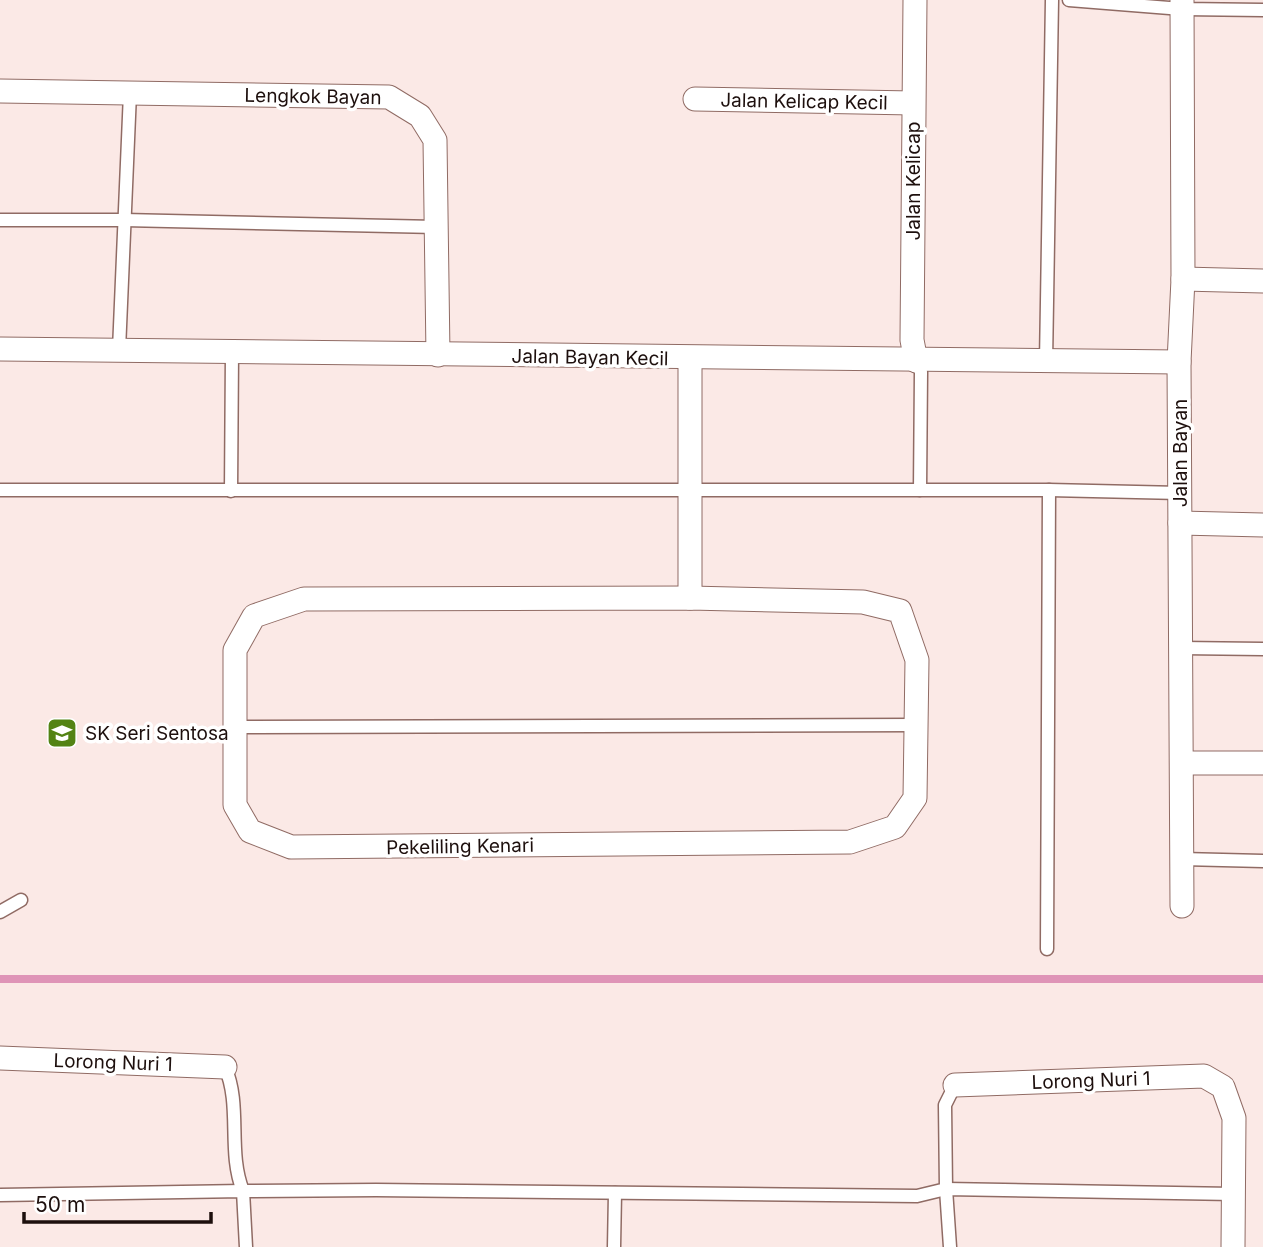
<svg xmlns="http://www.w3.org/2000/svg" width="1263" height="1247" font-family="Inter,sans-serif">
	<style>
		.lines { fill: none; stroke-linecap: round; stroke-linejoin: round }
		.stream { stroke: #df94b7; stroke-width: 8 }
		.service-casing { stroke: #906b64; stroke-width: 15 }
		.minor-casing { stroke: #906b64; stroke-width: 25 }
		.service { stroke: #fff; stroke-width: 12 }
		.minor { stroke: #fff; stroke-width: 23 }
		.labels { text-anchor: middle; stroke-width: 7; stroke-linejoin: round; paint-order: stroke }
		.street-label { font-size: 19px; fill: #1d0f0d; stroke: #fff }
		.poi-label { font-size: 19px; fill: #1d0f0d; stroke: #fff; text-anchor: start }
	</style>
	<rect width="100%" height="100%" fill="#fbe9e6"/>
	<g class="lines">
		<path class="stream" d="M0,979H1263"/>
		<g class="service-casing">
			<g id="service">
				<path d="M1069,0L1182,9L1263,10"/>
				<path d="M0,220H124L436,227"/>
				<path d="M119,350L130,93"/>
				<path d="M916,361L921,372L920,490"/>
				<path d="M1046,362L1052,0"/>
				<path d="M0,490H1049L1180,493"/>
				<path d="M231,491L232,352"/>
				<path d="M1181,648L1263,649"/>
				<path d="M236,727L916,725"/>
				<path d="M1182,859L1263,861"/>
				<path d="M0,912L21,900"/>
				<path d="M1047,949L1049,490"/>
				<path d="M225,1067C242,1106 227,1151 243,1191L376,1190L917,1196L946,1189L945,1105L955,1085"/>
				<path d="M0,1195L243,1191L246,1247"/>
				<path d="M614,1247L615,1193"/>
				<path d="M950,1247L946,1189L1233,1194"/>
			</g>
		</g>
		<g class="minor-casing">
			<g id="minor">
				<path d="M915,0L912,340L916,361"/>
				<path d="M1182,0L1183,279L1179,362L1182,906"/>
				<path d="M0,91L389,97L420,116L435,140L438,355"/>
				<path d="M695,99L913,103"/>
				<path d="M1183,279L1263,281"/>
				<path d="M0,349L1179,362"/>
				<path d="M690,358V598"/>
				<path d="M1180,523L1263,525"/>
				<path d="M690,598L863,602L900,611L917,660L915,798L895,827L850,842L291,847L250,831L235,805V650L254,616L304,599Z"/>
				<path d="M1182,763H1263"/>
				<path d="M0,1058L225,1067"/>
				<path d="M955,1085L1204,1076L1223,1087L1234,1118L1233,1247"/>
			</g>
		</g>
		<use href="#service" class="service"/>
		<use href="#minor" class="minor"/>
	</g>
	<defs>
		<g id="school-square" transform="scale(1.575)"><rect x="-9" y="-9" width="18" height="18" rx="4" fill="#538314" stroke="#fff"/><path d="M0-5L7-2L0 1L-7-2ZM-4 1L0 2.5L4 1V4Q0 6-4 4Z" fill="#fff"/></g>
	</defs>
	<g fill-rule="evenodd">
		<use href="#school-square" x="62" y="733"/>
	</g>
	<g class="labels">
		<g class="street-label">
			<text transform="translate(313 96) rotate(1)" y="7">Lengkok Bayan</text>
			<text transform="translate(804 101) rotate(1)" y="7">Jalan Kelicap Kecil</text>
			<text transform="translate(913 181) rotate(-90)" y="7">Jalan Kelicap</text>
			<text transform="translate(590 357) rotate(1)" y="7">Jalan Bayan Kecil</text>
			<text transform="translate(1180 453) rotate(-90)" y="7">Jalan Bayan</text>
			<text transform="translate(460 846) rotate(-1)" y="7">Pekeliling Kenari</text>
			<text transform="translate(113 1062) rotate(2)" y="7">Lorong Nuri 1</text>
			<text transform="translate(1091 1080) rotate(-2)" y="7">Lorong Nuri 1</text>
		</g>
		<g class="poi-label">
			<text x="85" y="740">SK Seri Sentosa</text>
		</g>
	</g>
	<path d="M24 1212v10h187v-10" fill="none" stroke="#1d0f0d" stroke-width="3.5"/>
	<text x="35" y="1212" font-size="21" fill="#1d0f0d" stroke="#ffffff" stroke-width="5" paint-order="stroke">50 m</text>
</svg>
